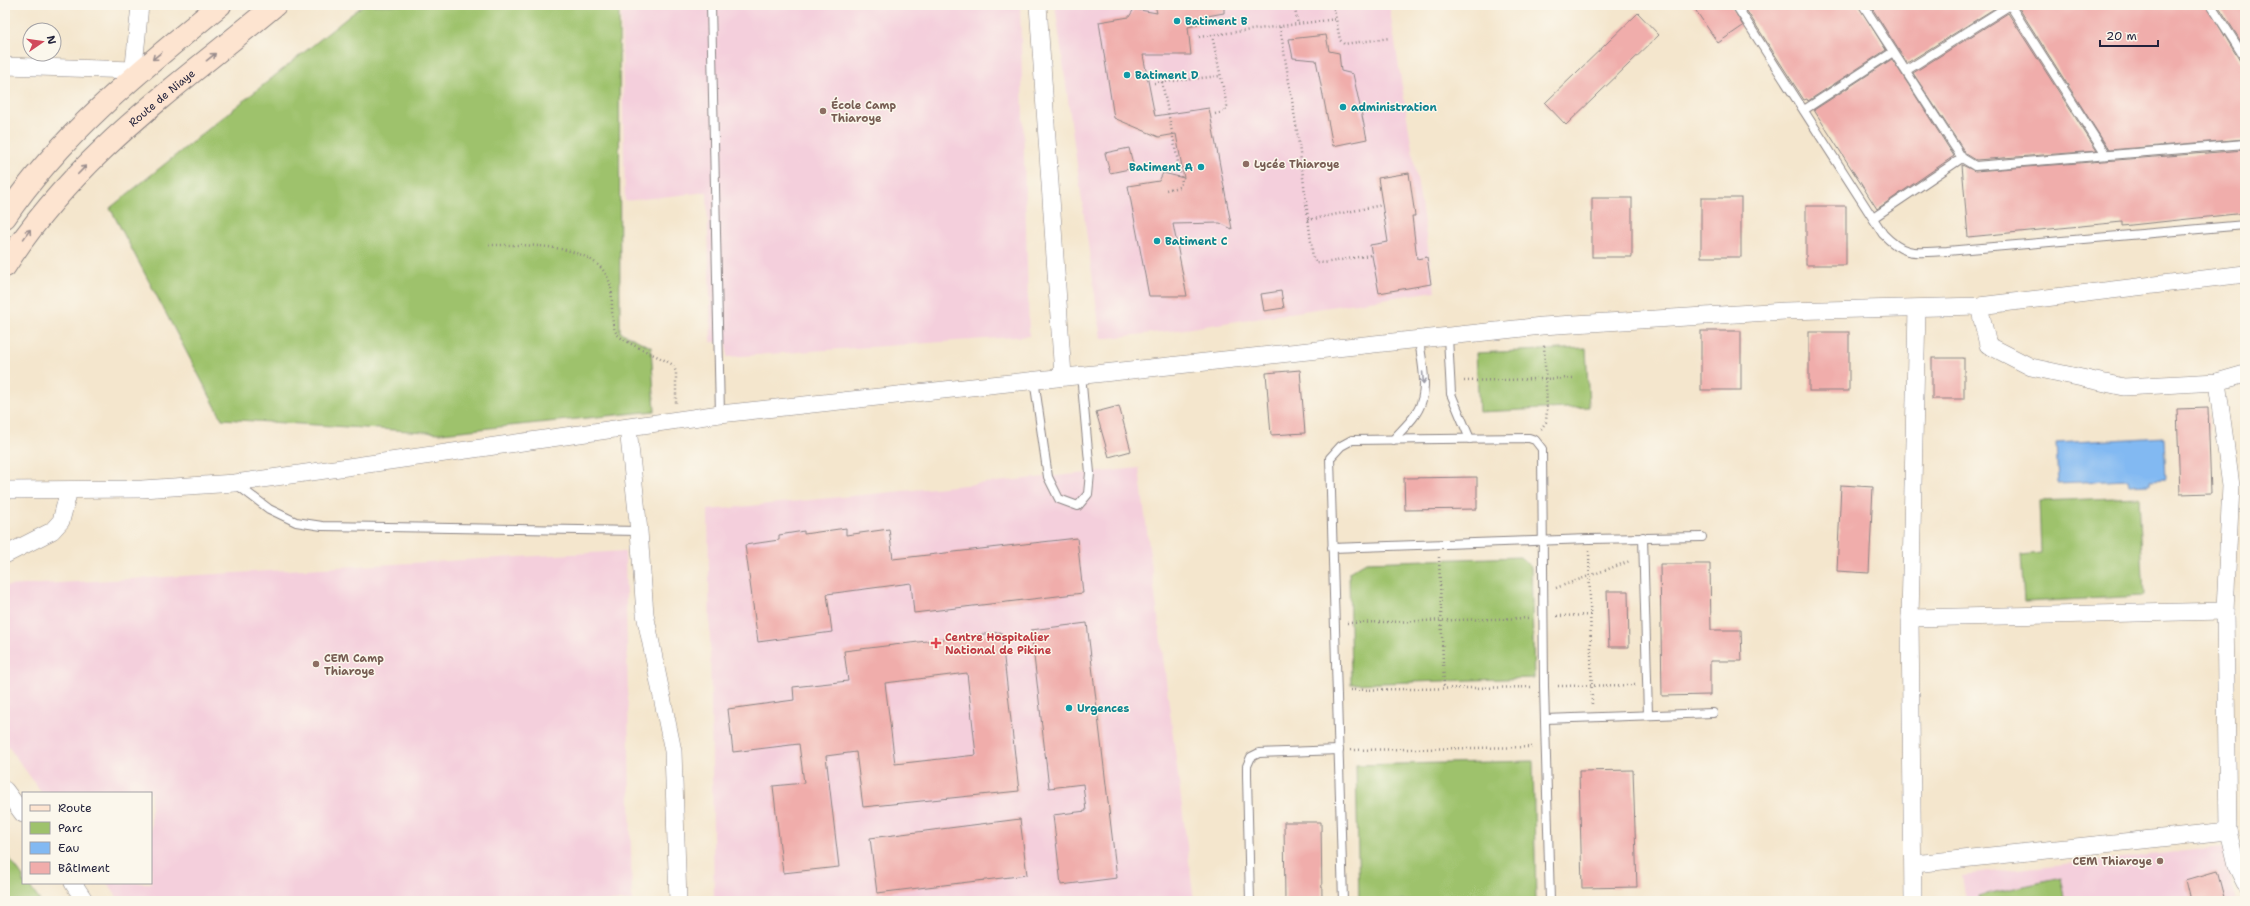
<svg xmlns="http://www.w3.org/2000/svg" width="2250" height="906" font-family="'Shantell Sans',sans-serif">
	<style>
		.built { fill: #f4cfdc }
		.green { fill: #9ec26c; stroke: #607254 }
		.water { fill: #82b9f2; stroke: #526e96 }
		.building { fill: #f0adab; fill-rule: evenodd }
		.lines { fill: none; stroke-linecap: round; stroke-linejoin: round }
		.lane-casing { stroke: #8b8484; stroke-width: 10 }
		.street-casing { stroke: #8b8484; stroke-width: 18 }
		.secondary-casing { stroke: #8b8484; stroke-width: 24 }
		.path { stroke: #8b8484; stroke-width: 2.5; stroke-dasharray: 1 3; stroke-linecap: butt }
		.lane { stroke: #fff; stroke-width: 8 }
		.street { stroke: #fff; stroke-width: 17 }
		.secondary { stroke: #fde4d0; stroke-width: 22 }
		.oneway { stroke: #9a8d8d }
		.oneway2 { stroke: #9c9ca7 }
		.culture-dot { fill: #0f9aa8; stroke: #fbf7ec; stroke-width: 1.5 }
		.education-dot { fill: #8d6e63; stroke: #fbf7ec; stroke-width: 1.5 }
		.health-dot { fill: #e0444e; stroke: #fbf7ec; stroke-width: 1.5 }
		.labels { text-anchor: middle; stroke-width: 3; stroke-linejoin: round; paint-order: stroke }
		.culture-label { font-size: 11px; font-weight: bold; fill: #0d838f; stroke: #fbf7ec; text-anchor: start }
		.street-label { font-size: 11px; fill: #22223b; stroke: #fbf7ec }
		.education-label { font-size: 11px; font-weight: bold; fill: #785e54; stroke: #fbf7ec; text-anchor: start }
		.health-label { font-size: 11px; font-weight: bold; fill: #be3a42; stroke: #fbf7ec; text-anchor: start }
	</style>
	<rect width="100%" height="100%" fill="#fbf7ec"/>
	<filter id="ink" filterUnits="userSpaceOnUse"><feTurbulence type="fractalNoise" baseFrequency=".025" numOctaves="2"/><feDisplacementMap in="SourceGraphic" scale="8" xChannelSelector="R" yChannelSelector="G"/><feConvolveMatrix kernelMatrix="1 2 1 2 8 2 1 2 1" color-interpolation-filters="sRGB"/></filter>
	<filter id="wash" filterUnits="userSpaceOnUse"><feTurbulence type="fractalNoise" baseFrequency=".012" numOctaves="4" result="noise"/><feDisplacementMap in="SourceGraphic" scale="16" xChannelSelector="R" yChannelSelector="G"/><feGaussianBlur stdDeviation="0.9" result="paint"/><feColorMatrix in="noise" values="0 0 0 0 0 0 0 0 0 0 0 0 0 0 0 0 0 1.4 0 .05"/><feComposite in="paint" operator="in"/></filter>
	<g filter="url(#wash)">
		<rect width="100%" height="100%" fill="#f4e6cd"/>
		<g class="built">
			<path d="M621,5H1020L1029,336L727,357V342H711L707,192L625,201Z"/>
			<path d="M1055,5H1389L1435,291L1178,330L1101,339Z"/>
			<path d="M1139,468L1194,901H714L708,510Z"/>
			<path d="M625,551L632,901H120L107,883H151V793H42L5,742V586Z"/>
			<path d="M2223,847L2237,901H1966L1962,875Z"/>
		</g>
		<g class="green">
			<path d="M363,5H619L620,332L651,347L655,411L441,433L222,419L110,208Z"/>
			<path d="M1586,348L1589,407L1479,412L1476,353Z"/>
			<path d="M2139,497L2144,596L2024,602L2021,555L2041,553L2039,501Z"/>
			<path d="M1520,557L1531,567L1534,678L1351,684L1349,572L1366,562Z"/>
			<path d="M1533,761L1536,901H1359L1356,765Z"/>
			<path d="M5,852L23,877V883H27L40,901H5Z"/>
			<path d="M2061,878L2066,901H1979L1978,896Z"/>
		</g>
		<path class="water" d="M2164,437L2166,479L2150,480V484L2129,485L2128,480L2058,483L2056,443Z"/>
		<g id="blocks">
			<g class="building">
				<path d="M1155,5H1224V13L1196,18L1197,25L1188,27L1191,55H1143L1155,116L1209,108L1232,229L1220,223L1173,224L1187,296H1149L1128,186L1159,181L1163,173L1184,178L1176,134L1159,137L1114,118L1099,22L1129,17L1134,9L1157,13Z"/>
				<path d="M1692,5H1731L1743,26L1718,43Z"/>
				<path d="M1743,5H1858L1886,50L1808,101L1807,99L1804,100Z"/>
				<path d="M1870,5H2000L1907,63Z"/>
				<path d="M2017,5H2206L2240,61L2245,63V139L2109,150Z"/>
				<path d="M2218,5H2245V48Z"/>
				<path d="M1638,13L1659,35L1566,125L1545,103Z"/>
				<path d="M2008,13L2097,151L1976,160L1966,154L1913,73Z"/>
				<path d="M1326,35L1329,51L1339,53L1341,71L1353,74L1367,139L1333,146L1316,60L1293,58L1289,39Z"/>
				<path d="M1892,59L1954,156L1877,209L1814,110Z"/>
				<path d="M1129,148L1134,168L1110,173L1105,153Z"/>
				<path d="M2245,150V213L2122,226V222L1968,237L1962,165L1975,171Z"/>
				<path d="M1409,173L1415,216H1412L1417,259L1427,257L1431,284L1379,293L1370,245L1388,242L1378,178Z"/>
				<rect x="1592" y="198" width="40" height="59"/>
				<rect x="1701" y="198" width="40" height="59"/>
				<rect x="1806" y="206" width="40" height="59"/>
				<path d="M1281,291L1284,308L1264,311L1261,294Z"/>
				<rect x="1701" y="331" width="40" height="59"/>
				<rect x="1809" y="332" width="40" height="59"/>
				<rect x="1932" y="358" width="32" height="41"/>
				<path d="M1300,370L1305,433L1271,435L1266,373Z"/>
				<path d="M1119,406L1131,451L1109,457L1096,412Z"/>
				<path d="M2208,408L2211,493L2180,494L2177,409Z"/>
				<path d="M1477,477V509L1405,510L1404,478Z"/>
				<path d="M1841,485L1873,487L1869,573L1837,571Z"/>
				<path d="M846,528V535L889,529L893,559L1077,538L1083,593L914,613L911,583L827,594L832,632L758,642L745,545L779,540V535L804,531V534Z"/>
				<path d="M1660,564H1710L1711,630H1741L1742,661H1710V695L1662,696Z"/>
				<path d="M1607,591H1628L1629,647H1609Z"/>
				<path d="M1087,623L1117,878L1061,885L1053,815L1086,811L1083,784L1049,788L1031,630Z"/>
				<path d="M1001,632L1019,791L863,807L856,752L826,756L839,867L783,873L773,786L804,783L799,744L733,752L728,709L794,700L793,687L848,681L844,651ZM967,673L976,755L895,764L885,683Z"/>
				<path d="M1633,770L1637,887L1582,888L1579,771Z"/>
				<path d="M1020,819L1027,875L877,893L870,838Z"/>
				<path d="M1284,822H1321L1322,901H1285Z"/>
				<path d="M2217,871L2225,901H2191L2186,880Z"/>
			</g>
		</g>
	</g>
	<g filter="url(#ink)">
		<use href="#blocks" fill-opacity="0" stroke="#8b8484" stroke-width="1"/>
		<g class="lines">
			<g class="lane-casing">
				<g id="lane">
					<path d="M711,5L720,414"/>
					<path d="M1736,5L1883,234C1906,258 1917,252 1947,251L2245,225"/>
					<path d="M1863,5L1962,158L1975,166L2245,144"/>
					<path d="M2010,5L2106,155"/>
					<path d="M2211,5L2245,58"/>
					<path d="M1907,70L2010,5"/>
					<path d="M1804,110L1893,52"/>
					<path d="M1873,218L1962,158"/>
					<path d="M1448,337L1451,394L1470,439"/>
					<path d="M1034,379L1048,477L1059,499L1078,506L1088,494L1090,473L1081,374"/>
					<path d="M1393,440C1402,429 1417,417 1421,403C1428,384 1421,358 1419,339"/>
					<path d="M236,484L269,509L296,522L322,526L639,531"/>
					<path d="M1643,537L1648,715"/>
					<path d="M1332,548L1589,539L1702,537"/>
					<path d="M1545,719L1713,713"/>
					<path d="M1250,901L1247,776V766L1251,757L1259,753L1339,750"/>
					<path d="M1343,901L1330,458L1341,446L1352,440L1529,438L1535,440L1542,449L1544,686L1550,901"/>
				</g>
			</g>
			<g class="street-casing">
				<g id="street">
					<path d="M1038,5L1063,376"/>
					<path d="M5,66L134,70"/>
					<path d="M133,76L140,5"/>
					<path d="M1979,306L1988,345L2031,367L2124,387L2217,382L2245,374"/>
					<path d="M2217,382L2231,486L2225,611L2228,831L2236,865L2245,883"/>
					<path d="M628,428L639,531L645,614L673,751L678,901"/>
					<path d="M5,490L142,489L235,483L720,414L1542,326L1785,311L1979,306L2245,274"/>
					<path d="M5,555L52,531L61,521L69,490"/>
					<path d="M1910,618L2225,611"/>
					<path d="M5,790L23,814"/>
					<path d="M1914,864L2228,831"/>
					<path d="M73,883L85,901"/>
					<path d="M1913,901L1910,618L1917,309"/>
				</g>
			</g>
			<g class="secondary-casing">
				<g id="secondary">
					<path d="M5,217C62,133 142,69 220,5"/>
					<path id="s1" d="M5,266C76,155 177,87 275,5"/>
				</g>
			</g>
			<g class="path">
				<path d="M1294,5L1298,24"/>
				<path d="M1333,5L1336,19"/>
				<path d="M1280,27L1298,137L1313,258L1316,262L1324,263L1370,255"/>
				<path d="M1199,37L1212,35"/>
				<path d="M1162,82L1182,182L1179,187L1166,190"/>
				<path d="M1154,83L1220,76"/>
				<path d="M1215,114L1225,112L1227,106L1212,35L1336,19L1340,40L1344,44L1390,38"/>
				<path d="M1308,220L1382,205"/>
				<path d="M489,245C524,245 603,241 611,288C613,300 610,325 617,334C625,344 660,356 673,365L676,372V403"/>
				<path d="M1464,381L1574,378"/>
				<path d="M1541,429L1546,422L1547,409L1544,344"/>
				<path d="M1589,551L1592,704"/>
				<path d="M1439,557L1444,688"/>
				<path d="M1556,588L1630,561"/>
				<path d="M1557,616L1591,615"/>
				<path d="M1347,623L1530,618"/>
				<path d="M1558,686L1635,685"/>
				<path d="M1350,690L1531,687"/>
				<path d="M1351,750L1532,747"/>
			</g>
			<use href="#lane" class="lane"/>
			<use href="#street" class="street"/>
			<use href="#secondary" class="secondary"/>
		</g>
		<defs><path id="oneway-shaft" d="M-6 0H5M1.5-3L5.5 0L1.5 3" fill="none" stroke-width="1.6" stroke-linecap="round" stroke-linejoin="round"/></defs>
		<g class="oneway">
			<use href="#oneway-shaft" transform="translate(157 56) rotate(141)"/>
			<use href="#oneway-shaft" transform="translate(211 57) rotate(-39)"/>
			<use href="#oneway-shaft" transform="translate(82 170) rotate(-46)"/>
			<use href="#oneway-shaft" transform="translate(27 234) rotate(-55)"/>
		</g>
		<use class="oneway2" href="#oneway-shaft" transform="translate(1423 378) rotate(86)"/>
	</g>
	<g class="culture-dot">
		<circle cx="1177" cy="21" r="4"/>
		<circle cx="1127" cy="75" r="4"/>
		<circle cx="1343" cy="107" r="4"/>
		<circle cx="1201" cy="167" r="4"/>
		<circle cx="1157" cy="241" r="4"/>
		<circle cx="1069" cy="708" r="4"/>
	</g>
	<g class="education-dot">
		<circle cx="823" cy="111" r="4"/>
		<circle cx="1246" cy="164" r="4"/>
		<circle cx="316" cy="664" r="4"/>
		<circle cx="2160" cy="861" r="4"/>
	</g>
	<path class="health-dot" d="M934 637h4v4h4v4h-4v4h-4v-4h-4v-4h4z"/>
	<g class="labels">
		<g class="culture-label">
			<text x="1185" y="25">Batiment B</text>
			<text x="1135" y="79">Batiment D</text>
			<text x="1351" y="111">administration</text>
			<text x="1193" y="171" text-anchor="end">Batiment A</text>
			<text x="1165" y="245">Batiment C</text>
			<text x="1077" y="712">Urgences</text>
		</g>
		<g class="street-label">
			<text dy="4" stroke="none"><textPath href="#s1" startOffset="231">Route de Niaye</textPath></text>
		</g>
		<g class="education-label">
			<text x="831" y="109">École Camp<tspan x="831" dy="13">Thiaroye</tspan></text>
			<text x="1254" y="168">Lycée Thiaroye</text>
			<text x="324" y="662">CEM Camp<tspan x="324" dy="13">Thiaroye</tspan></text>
			<text x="2152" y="865" text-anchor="end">CEM Thiaroye</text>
		</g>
		<g class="health-label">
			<text x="945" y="641">Centre Hospitalier<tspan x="945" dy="13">National de Pikine</tspan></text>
		</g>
	</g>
	<rect width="2250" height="906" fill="none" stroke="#fbf7ec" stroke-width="20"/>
	<rect x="22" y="792" width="130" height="92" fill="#fbf7ec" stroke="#a4a2a5"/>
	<rect x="30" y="805" width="20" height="6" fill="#fde4d0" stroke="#a4a2a5"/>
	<text x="58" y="812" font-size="12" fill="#22223b">Route</text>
	<rect x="30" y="822" width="20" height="12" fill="#9ec26c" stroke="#a4a2a5"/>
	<text x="58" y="832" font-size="12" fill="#22223b">Parc</text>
	<rect x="30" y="842" width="20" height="12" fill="#82b9f2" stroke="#a4a2a5"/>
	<text x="58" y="852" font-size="12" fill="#22223b">Eau</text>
	<rect x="30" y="862" width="20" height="12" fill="#f0adab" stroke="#a4a2a5"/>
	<text x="58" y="872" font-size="12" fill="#22223b">Bâtiment</text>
	<g transform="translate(42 42) rotate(77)"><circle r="19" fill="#fbf7ec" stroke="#a4a2a5"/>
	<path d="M0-3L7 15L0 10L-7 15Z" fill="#d1495b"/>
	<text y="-6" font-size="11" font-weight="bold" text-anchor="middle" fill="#22223b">N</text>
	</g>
	<path d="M2100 40v6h58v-6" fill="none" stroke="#22223b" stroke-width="2"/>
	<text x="2106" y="40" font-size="12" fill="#22223b" stroke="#fbf7ec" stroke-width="3" paint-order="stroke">20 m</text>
</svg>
